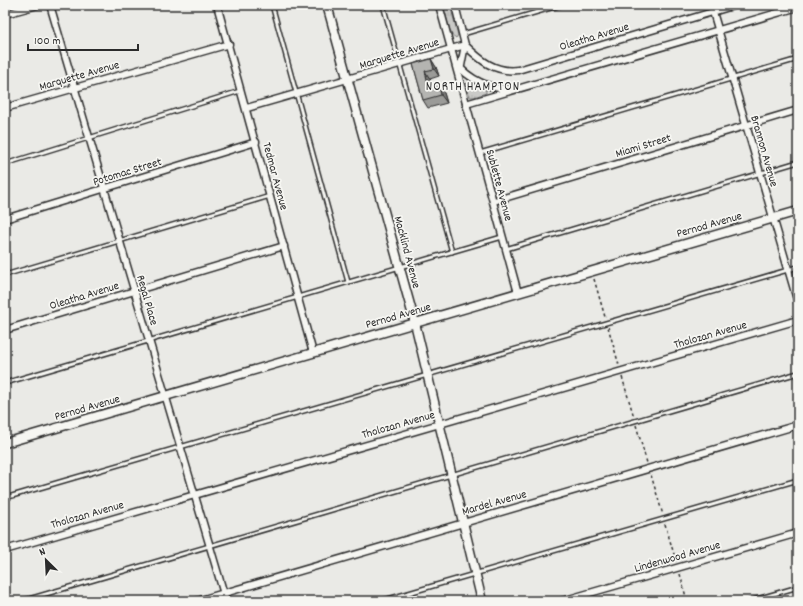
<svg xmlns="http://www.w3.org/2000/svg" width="803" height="606" font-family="Dekko,sans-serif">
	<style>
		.grass { fill: url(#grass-tufts); stroke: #7a7a79 }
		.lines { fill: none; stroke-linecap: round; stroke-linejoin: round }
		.lane-casing { stroke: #2b2b2b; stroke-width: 6 }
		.street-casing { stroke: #2b2b2b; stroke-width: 9 }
		.secondary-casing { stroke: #2b2b2b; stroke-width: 11 }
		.path { stroke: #2b2b2b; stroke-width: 1.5; stroke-dasharray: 3 3; stroke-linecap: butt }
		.lane { stroke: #f6f6f2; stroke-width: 3 }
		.street { stroke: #f6f6f2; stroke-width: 6 }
		.secondary { stroke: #f6f6f2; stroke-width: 8 }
		.wall { fill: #9b9b98; stroke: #2b2b2b }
		.shaded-wall { fill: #7e7e7c; stroke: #2b2b2b }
		.building { fill: #b4b4b1; stroke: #2b2b2b }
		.labels { text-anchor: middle; stroke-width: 3.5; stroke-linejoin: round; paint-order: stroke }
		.street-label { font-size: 12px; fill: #2b2b2b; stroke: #f6f6f2 }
		.neighbourhood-label { font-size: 13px; letter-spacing: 1px; fill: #2b2b2b; stroke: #f6f6f2 }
	</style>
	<defs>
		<pattern id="grass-tufts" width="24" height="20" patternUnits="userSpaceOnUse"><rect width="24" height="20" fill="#cacac7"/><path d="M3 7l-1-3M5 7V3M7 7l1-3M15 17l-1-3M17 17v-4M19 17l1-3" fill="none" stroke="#aeaeab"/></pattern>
	</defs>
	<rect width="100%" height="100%" fill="#eaeae6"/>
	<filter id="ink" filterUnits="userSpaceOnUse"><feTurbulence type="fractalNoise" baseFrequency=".025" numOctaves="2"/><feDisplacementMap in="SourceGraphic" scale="8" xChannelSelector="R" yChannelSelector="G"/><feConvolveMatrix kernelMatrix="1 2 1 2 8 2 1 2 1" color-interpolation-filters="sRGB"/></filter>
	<g filter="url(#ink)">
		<g class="grass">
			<path d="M443,5H450L458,35L456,38L451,34Z"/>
			<path d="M469,81L486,90V93L474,97H470L466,84Z"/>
		</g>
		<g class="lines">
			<g class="lane-casing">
				<g id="lane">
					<path d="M272,5L348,282"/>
					<path d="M383,5L452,252"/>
					<path d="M463,34L561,5"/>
					<path d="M480,153L798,59"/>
					<path d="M5,164L240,91"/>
					<path d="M506,249L798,162"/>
					<path d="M5,275L270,196"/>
					<path d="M5,383L502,237"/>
					<path d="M5,498L798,267"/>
					<path d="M22,601L798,373"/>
					<path d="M381,601L798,480"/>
					<path d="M750,601L798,587"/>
				</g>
			</g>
			<g class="street-casing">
				<g id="street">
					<path d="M50,5L226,601"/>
					<path d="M217,5L313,353"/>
					<path d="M439,5L518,293"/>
					<path d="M455,5L465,45L460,71"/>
					<path d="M711,5L798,303"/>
					<path d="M5,14L38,5"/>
					<path d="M456,63C468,79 491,90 511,89"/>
					<path d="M466,104L798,7"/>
					<path d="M5,108L229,44"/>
					<path d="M247,108L465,45C480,60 495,73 518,70L736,5"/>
					<path d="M494,201L798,110"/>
					<path d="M5,219L256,142"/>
					<path d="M5,330L284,246"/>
					<path d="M5,550L798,320"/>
					<path d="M197,601L798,425"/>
					<path d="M562,601L798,533"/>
				</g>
			</g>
			<g class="secondary-casing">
				<g id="secondary">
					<path d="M327,5L415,323L482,601"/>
					<path d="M5,443L798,211"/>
				</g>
			</g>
			<g class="path">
				<path d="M594,279L605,317"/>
				<path d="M608,327L619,365"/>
				<path d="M622,377L634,417"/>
				<path d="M636,425L647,463"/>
				<path d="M651,475L663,515"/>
				<path d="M665,524L676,561"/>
				<path d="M680,574L687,601"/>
			</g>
			<use href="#lane" class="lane"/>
			<use href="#street" class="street"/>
			<use href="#secondary" class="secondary"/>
		</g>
		<path class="wall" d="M431,59L436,67L439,76L430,79L432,87L444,93L447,103L428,108L423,100L413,64Z"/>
		<g class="shaded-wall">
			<path d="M431,59L436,67L439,76L434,69Z"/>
			<path d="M425,71L430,79L435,96L429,88Z"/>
			<path d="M439,86L444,93L447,103L441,95Z"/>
		</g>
		<path class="building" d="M431,59L434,69L425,71L429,88L439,86L441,95L423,100L413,64Z"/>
	</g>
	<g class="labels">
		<g class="street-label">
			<text transform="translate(594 36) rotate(-17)" y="4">Oleatha Avenue</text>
			<text transform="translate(399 53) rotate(-17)" y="4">Marquette Avenue</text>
			<text transform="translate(79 75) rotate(-16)" y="4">Marquette Avenue</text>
			<text transform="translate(643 145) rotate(-17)" y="4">Miami Street</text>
			<text transform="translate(765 151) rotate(74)" y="4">Brannon Avenue</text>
			<text transform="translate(127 171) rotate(-17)" y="4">Potomac Street</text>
			<text transform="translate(276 176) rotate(75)" y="4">Tedmar Avenue</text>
			<text transform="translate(500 185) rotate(75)" y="4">Sublette Avenue</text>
			<text transform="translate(709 224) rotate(-16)" y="4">Pernod Avenue</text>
			<text transform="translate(408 252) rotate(75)" y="4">Macklind Avenue</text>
			<text transform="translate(84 295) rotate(-17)" y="4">Oleatha Avenue</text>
			<text transform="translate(148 300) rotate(74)" y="4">Regal Place</text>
			<text transform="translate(398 315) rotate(-16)" y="4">Pernod Avenue</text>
			<text transform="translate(710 334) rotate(-16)" y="4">Tholozan Avenue</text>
			<text transform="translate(87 407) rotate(-16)" y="4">Pernod Avenue</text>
			<text transform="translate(398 424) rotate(-16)" y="4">Tholozan Avenue</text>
			<text transform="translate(494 502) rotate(-16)" y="4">Mardel Avenue</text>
			<text transform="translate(87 514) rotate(-16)" y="4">Tholozan Avenue</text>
			<text transform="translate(677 556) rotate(-16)" y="4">Lindenwood Avenue</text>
		</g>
		<g class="neighbourhood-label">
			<text x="473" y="90">NORTH HAMPTON</text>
		</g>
	</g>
	<rect width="803" height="606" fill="none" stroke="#f6f6f2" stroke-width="20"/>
	<rect x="10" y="10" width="783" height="586" fill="none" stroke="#2b2b2b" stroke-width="1.5" filter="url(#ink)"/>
	<g transform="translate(46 560) rotate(336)" stroke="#f6f6f2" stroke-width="3" paint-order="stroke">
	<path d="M0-3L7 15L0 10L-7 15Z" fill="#2b2b2b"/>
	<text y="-6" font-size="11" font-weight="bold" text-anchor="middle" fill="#2b2b2b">N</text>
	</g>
	<path d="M28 44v6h110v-6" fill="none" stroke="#2b2b2b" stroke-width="2"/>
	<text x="34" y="44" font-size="12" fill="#2b2b2b" stroke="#f6f6f2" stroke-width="3" paint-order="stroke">100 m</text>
</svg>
